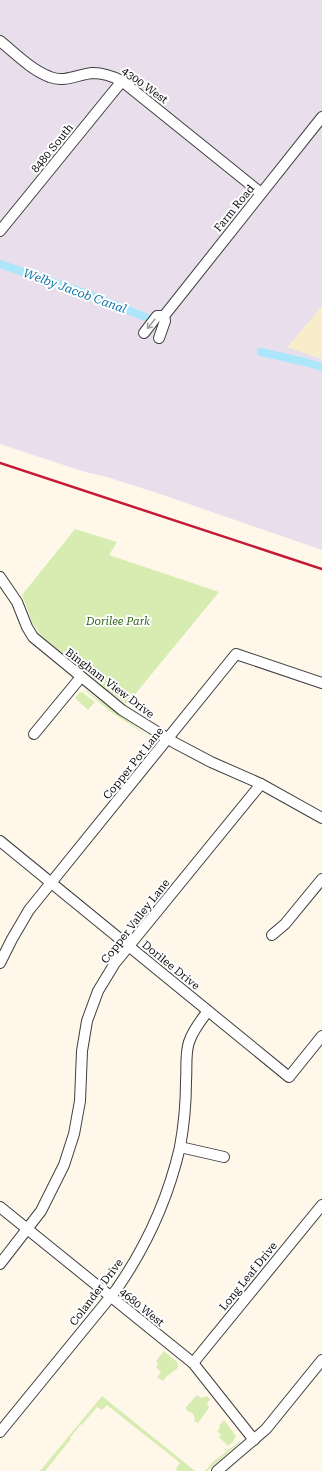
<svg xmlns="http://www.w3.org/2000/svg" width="322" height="1471" font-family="'Roboto Serif',serif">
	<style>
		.industrial { fill: #e9dfec }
		.farmland { fill: #f7edc8 }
		.green { fill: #d7ecb1 }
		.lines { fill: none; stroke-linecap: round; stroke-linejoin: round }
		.canal { stroke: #abe6fb; stroke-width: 8 }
		.minor-casing { stroke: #3f3f3f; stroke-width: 12 }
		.minor { stroke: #fff; stroke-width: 10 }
		.rail { stroke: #c51a36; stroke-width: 2.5 }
		.oneway { stroke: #9e9e9e }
		.labels { text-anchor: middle; stroke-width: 4; stroke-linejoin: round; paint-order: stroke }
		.street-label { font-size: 11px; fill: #0c0c0c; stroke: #fff }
		.park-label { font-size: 11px; font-style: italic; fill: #326818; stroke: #fff }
		.water-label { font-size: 12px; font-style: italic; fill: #0c75a6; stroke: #fff }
	</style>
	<rect width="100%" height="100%" fill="#fff8ea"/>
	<path class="industrial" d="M0,0H322V306L288,347L322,359V550L160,494L107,477L85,472L0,444Z"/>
	<path class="farmland" d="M322,306V359L288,347Z"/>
	<g class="green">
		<path d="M75,529L117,542L109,555L219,592L127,704L107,690L41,635L33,624L22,595Z"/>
		<path d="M83,689L87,691L152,739L111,712Z"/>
		<path d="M82,692L95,702L88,710L75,698L79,693Z"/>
		<path d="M164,1351L177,1362L178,1365V1368L167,1376L163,1381L157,1377L161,1372L156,1367L158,1363L156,1361Z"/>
		<path d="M197,1395L201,1398L207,1396L210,1400L207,1403L209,1408L198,1423L194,1421L195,1418L193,1414L186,1410V1407Z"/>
		<path d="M102,1396L195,1471H178L176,1469L180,1463L107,1405L102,1410L97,1407L82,1425L81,1424L70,1438L71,1439L45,1471H40Z"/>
		<path d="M224,1420L236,1436L233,1442L228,1446L219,1437L221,1435L217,1431L220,1428L219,1426Z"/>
		<path d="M241,1440L239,1443L207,1471H205L214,1461Z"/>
	</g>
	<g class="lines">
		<g class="canal">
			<path d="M0,264L88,294L150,319"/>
			<path d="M261,352L305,362L322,367"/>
		</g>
		<g class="minor-casing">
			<g id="minor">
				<path d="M0,41C15,53 31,70 50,77C65,83 78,74 93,73C104,73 112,76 122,81L261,193"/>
				<path d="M0,231L122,81"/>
				<path d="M164,316L322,117"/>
				<path d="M144,333L157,316H164L165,321L159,338"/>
				<path d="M0,577L17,602L27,627L33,637L122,710L146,725L175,743L211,762L261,784L322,818"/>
				<path d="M34,734L81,677"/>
				<path d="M0,841L289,1077L322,1036"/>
				<path d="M272,935L285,924L322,879"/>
				<path d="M0,963L12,939L29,910L236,654L322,683"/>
				<path d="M180,1147L224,1157"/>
				<path d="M0,1207L193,1363L254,1440"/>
				<path d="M0,1264L41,1211L64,1165L74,1134L80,1101L82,1051L87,1021L98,991L115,963L261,784"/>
				<path d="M193,1363L322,1205"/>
				<path d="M0,1432L116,1290C146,1247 168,1199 180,1147C184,1125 186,1103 186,1081C187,1068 185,1054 189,1042C193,1030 201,1020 208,1011"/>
				<path d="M217,1471L266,1429L322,1360"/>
			</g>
		</g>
		<use href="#minor" class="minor"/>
		<path class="rail" d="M0,463L322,569"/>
	</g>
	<defs><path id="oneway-shaft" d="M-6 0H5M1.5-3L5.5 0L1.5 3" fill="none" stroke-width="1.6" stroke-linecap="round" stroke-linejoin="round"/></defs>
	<use class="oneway" href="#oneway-shaft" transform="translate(151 324) rotate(129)"/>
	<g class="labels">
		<g class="street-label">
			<text transform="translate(145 85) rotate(36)" y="4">4300 West</text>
			<text transform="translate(52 148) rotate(-51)" y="4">8480 South</text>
			<text transform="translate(234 208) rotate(-51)" y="4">Farm Road</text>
			<text transform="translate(110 683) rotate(37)" y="4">Bingham View Drive</text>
			<text transform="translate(133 763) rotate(-51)" y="4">Copper Pot Lane</text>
			<text transform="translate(135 921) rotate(-52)" y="4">Copper Valley Lane</text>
			<text transform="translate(171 965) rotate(39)" y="4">Dorilee Drive</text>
			<text transform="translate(248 1276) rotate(-51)" y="4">Long Leaf Drive</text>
			<text transform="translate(96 1292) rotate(-53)" y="4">Colander Drive</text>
			<text transform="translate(142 1307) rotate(39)" y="4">4680 West</text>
		</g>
		<g class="park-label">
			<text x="118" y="625">Dorilee Park</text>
		</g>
		<g class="water-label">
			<text transform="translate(75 291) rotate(20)" y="4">Welby Jacob Canal</text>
		</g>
	</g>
</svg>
